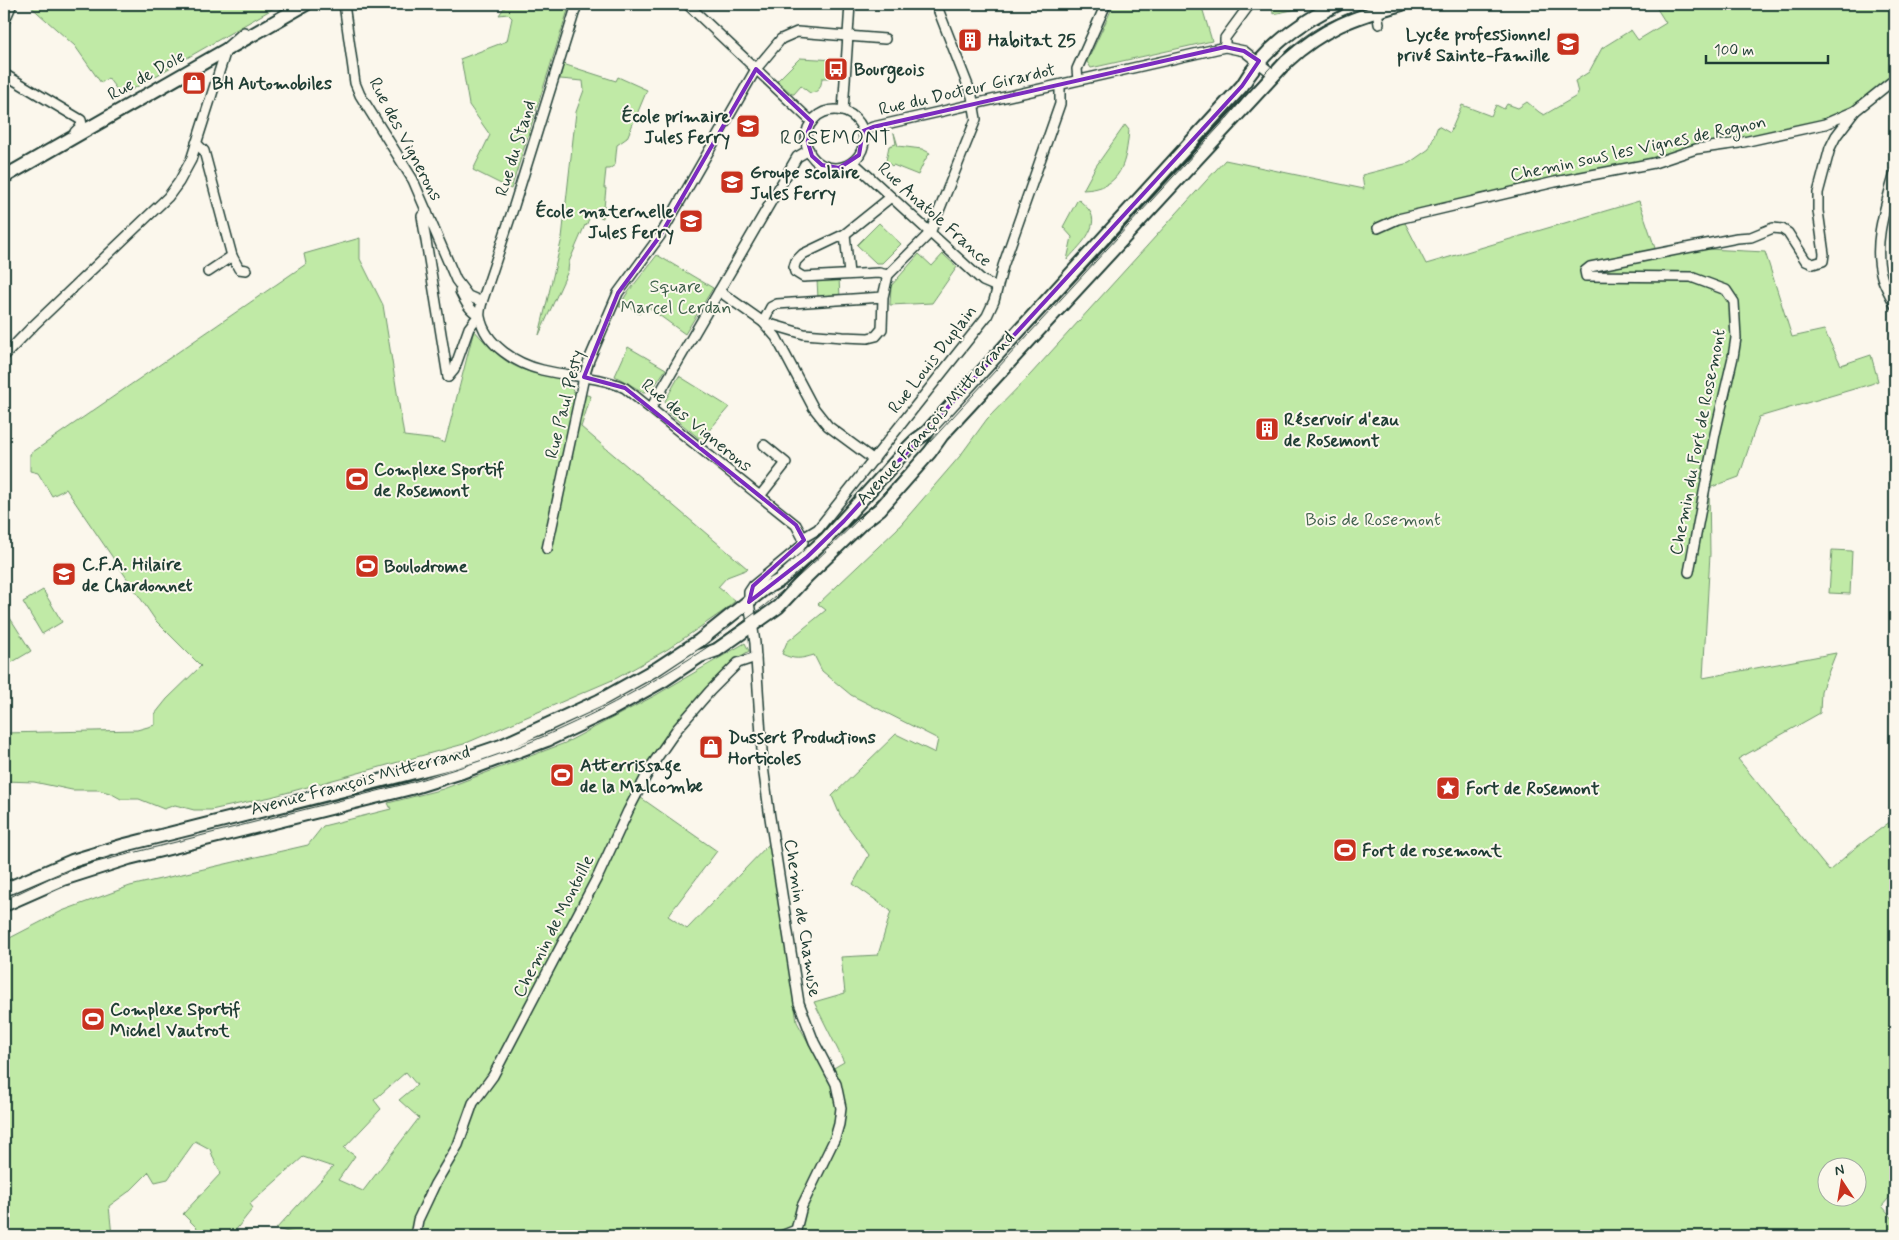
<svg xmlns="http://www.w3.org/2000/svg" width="1899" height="1240" font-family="Mynerve,sans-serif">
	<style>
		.green { fill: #c0eaa6; stroke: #70946d; fill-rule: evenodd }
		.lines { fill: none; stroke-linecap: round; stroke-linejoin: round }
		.street-casing { stroke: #1f3d34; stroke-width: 12 }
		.secondary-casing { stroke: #1f3d34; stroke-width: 16 }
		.street { stroke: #fbf7ec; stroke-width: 9 }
		.secondary { stroke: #fbf7ec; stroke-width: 12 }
		.tram { stroke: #1f3d34; stroke-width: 1 }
		.marked { fill: none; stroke: #7b2cbf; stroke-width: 4; stroke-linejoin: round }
		.labels { text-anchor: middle; stroke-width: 4; stroke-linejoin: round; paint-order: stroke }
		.poi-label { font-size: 18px; font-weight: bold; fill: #1f3d34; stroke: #fbf7ec; text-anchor: start }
		.street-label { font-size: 18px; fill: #1f3d34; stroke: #fbf7ec }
		.park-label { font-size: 18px; fill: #3f604b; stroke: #fbf7ec }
		.quarter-label { font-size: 20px; letter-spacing: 1px; fill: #1f3d34; stroke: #fbf7ec }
	</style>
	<rect width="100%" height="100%" fill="#fbf7ec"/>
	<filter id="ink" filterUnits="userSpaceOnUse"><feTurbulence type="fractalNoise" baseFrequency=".02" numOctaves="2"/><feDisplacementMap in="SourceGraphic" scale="10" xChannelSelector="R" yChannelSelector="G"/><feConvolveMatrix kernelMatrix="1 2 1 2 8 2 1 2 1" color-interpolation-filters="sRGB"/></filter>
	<g filter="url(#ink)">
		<g class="green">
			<path d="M28,4H281L119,97L116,93L118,91L108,78L101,83L75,46Z"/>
			<path d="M507,4H570L511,189L473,170L490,135L469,105L462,64L460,59L507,41L512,18L508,14L499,15Z"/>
			<path d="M1114,4H1201L1212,41L1091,68L1087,62Z"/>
			<path d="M1272,4H1321L1273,14Z"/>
			<path d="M1654,4H1895V76L1859,105L1824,121L1729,141L1700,143L1654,159L1401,215L1426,264L1639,201L1657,254L1708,249L1765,252L1792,337L1824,330L1841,365L1871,355L1878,381L1871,384L1759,417L1739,477L1709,488L1710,554L1703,678L1836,653L1821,691L1820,713L1738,759L1829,871L1854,849L1895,818V1191L1882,1206L1895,1221V1228L1887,1236H304L276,1229L333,1167L303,1157L250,1204L253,1208L231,1236H205L183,1214L221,1173L216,1165L210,1149L195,1141L168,1179L155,1182L149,1172L131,1190L109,1206L112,1236H4V941L62,911L130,886L308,845L323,826L391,809L388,803L443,789L565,743L656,695L745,643L749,651L732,662L675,728L634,793L717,851L668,916L687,929L770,843L797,1022L825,1073L844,1062L814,1002L845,993L841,957L878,955L891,911L853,884L869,855L840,815L832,796L896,734L935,753L938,739L851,695L822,671L814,655C801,659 794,660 782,654L787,642L826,610L818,604L897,529L960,456L987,419L1030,375L1225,160L1364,189L1362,175L1409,163L1429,149L1438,126L1450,133L1462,105L1491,116L1496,105L1504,109L1507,104L1518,108L1527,102L1539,112L1544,115L1575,97L1578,93L1575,81L1589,72L1602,48L1631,30L1638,40L1666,23ZM406,1072L417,1085L399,1100L419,1118L363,1191L338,1180L355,1156L344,1148L381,1109L374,1100ZM1826,1168H1856V1198H1826Z"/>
			<path d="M800,58L836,60L835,75H829V78H822C821,88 819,92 810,93L801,86L794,94H792L777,81Z"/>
			<path d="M563,64L616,81L618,77L647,90L627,138L617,145L615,165L609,169H606L604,188H606L603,218L591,214L586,226L585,225L569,262L568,271L539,335L562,238L576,112L584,90L583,81L560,79Z"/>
			<path d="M1125,125L1129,130C1126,162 1122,189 1083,190L1096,166Z"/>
			<path d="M894,133L898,146L922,149L930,153L925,160L918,175L893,165L892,166L886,161L889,146L896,144Z"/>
			<path d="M1078,199C1082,203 1086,206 1089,210C1102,227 1077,248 1067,260L1072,237L1063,227Z"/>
			<path d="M879,223L901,244L882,263H876L857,245Z"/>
			<path d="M360,238V259L383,305L404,436L438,440L445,443L474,330C507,368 518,371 567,380L574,392L591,396L581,427L748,569L727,577L718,587L735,601L725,610L668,649L617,678L464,744L271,797L211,810H194L175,805L164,809L139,799H121L110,793L98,790H72L34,782L4,781V733L137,730L155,725V714L167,699L201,666L156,621L66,489L52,496L38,473L30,471V454L306,264L304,254Z"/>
			<path d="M919,254L932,266L943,254L957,267L932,303L890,305L891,286Z"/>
			<path d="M657,255L713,288L685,334L645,305L639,314L630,307H619L626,295Z"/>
			<path d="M839,278L840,297L818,298L817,280Z"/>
			<path d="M628,347L666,369L651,391L643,392L615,376Z"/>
			<path d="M679,376L729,407L701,440L667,412L665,401Z"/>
			<path d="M1832,550L1852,551L1850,594L1829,593Z"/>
			<path d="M43,590L62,622L42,634L23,602Z"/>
			<path d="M5,610L31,651L4,667V611Z"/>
		</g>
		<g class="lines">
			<g class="street-casing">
				<g id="street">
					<path d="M344,4L355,83L360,95L413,180L456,280L468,296L482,302"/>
					<path d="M577,4L513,209L482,302C481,306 479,312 480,317C485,345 517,364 542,370C570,377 599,376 625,388L796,525L803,538"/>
					<path d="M687,4L812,122"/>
					<path d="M1376,4L1379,24"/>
					<path d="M4,22L12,4"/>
					<path d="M1225,47V38L1250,4"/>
					<path d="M4,74L81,120L82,125L75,132"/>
					<path d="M1078,80L1077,69L1106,4"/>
					<circle cx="835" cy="139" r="29"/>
					<path d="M843,111L850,4"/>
					<path d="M863,131L873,127L1225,47L1244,51L1274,75"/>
					<path d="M196,143L204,151L232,256L239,269L246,270"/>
					<path d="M853,162L983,281L997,287"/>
					<path d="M1895,173C1886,205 1872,244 1882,277C1885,287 1891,296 1895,305"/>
					<path d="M427,211L422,216L448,377"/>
					<path d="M1378,228L1398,219L1555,182L1654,163L1696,149L1739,143L1825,124L1855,111L1895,79"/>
					<path d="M845,234L849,274"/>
					<path d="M208,272L232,256"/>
					<path d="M888,275L879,273L803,277L795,272L794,267L796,261L803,254L845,234L891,197"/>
					<path d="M719,291L763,322L776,337L813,407L828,426L874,460"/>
					<path d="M883,297L777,304L771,307L763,322L804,334L843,337L868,338L876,336L882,329L883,297L888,275L930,233L976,119L972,96L936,4"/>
					<path d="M4,356L34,325L168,197L179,182L191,160L227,47L244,32"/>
					<path d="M448,377L454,370L469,328L479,315C469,310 465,301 460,291"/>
					<path d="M651,408L797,157L809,150"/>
					<path d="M760,496L786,463L764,445"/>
					<path d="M547,549L584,377L589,360L618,293L660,236L756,69L781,39L797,32L885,39"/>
					<path d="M1689,572L1715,434L1733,357L1736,338L1734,302L1726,290L1691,277L1586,276L1585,271L1590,267L1737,238L1751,237L1773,228L1782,229L1788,233L1806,261L1813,264L1823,261L1824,254L1818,211V193L1830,148L1836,136L1855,111"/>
					<path d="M796,1230L802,1206L835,1138L839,1124L841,1108L836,1084L814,1042L799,1003L769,811L763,766L755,643L749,602V592L753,586L799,548L803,542V538L818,529L987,316L994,301L1003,266L1060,104V85"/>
					<path d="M415,1236L418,1220L435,1184L458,1145L473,1103L493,1076L570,929L599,874L628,811L652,765L677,729L710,691L738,663L756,657"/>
					<path d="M781,1236L796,1230"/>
				</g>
			</g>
			<g class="secondary-casing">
				<g id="secondary">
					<path d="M4,177L306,4"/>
					<path d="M4,890L72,861L125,845L454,762L501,746L599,701L658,668L699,641L764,589L780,580L826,539L907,449L916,440L927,432L1242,86C1264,48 1299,23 1338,4"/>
					<path d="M4,905L63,879L129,858L411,788L462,772L547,740L610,710L664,680L700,656L717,650L778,607L807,576L862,523L880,509L930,452L942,435L1286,62C1323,28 1354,17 1402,4"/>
				</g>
			</g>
			<use href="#street" class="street"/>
			<use href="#secondary" class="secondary"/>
			<path class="tram" d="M4,900L50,878L89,864L413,782C459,768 505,754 549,734C619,703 689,663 751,616C791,586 827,550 863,515L1228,117C1255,85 1283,47 1321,26C1339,16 1359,10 1378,4"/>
		</g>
	</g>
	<path class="marked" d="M1225,47L1244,51L1259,61L1242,86L844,521L807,557L749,602L753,586L804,540L796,525L625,388L584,377L618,293L660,236L756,69L812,122L806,136L812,156L822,165L839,168L859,155L863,131L873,127Z"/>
	<defs>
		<g id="building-square" transform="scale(1.25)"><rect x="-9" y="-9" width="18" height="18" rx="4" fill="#c8321e" stroke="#fbf7ec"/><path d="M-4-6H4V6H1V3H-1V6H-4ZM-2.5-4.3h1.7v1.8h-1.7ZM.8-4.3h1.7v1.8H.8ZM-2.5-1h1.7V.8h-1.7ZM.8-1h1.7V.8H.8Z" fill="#fff"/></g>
		<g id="school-square" transform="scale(1.25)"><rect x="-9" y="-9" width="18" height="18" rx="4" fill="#c8321e" stroke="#fbf7ec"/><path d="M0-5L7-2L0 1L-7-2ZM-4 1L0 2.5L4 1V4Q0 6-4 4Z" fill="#fff"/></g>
		<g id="bus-square" transform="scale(1.25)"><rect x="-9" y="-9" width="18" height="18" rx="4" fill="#c8321e" stroke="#fbf7ec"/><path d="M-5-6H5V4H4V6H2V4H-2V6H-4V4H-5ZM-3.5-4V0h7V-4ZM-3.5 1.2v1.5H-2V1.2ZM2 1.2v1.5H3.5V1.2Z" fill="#fff"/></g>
		<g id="shop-square" transform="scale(1.25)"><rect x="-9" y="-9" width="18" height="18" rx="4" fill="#c8321e" stroke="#fbf7ec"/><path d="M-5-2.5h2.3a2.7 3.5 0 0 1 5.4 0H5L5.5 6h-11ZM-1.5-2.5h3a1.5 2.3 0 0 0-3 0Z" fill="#fff"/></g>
		<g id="stadium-square" transform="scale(1.25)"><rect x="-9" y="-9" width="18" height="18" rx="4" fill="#c8321e" stroke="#fbf7ec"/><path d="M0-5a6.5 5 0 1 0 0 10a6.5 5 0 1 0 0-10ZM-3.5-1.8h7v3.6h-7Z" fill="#fff"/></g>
		<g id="university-square" transform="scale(1.25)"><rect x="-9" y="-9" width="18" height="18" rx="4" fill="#c8321e" stroke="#fbf7ec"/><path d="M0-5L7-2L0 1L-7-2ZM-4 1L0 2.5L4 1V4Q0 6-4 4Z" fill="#fff"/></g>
		<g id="sight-square" transform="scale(1.25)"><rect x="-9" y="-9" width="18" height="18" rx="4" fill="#c8321e" stroke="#fbf7ec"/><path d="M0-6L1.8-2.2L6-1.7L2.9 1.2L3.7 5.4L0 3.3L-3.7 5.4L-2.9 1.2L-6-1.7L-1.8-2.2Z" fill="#fff"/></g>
	</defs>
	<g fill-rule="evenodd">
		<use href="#building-square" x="970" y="40"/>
		<use href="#school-square" x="1568" y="44"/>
		<use href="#bus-square" x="836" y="69"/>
		<use href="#shop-square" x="194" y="83"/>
		<use href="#school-square" x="748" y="126"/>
		<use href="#school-square" x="732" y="182"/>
		<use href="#school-square" x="691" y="221"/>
		<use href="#building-square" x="1267" y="429"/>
		<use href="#stadium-square" x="357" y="479"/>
		<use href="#stadium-square" x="367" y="566"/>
		<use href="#university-square" x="64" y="574"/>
		<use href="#shop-square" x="711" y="747"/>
		<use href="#stadium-square" x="562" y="775"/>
		<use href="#sight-square" x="1448" y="788"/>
		<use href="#stadium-square" x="1345" y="850"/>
		<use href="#stadium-square" x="93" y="1019"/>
	</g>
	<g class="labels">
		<g class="poi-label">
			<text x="1550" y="40" text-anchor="end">Lycée professionnel<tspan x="1550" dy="21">privé Sainte-Famille</tspan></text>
			<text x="988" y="46">Habitat 25</text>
			<text x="854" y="75">Bourgeois</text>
			<text x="212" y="89">BH Automobiles</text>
			<text x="730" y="122" text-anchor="end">École primaire<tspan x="730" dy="21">Jules Ferry</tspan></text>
			<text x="750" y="178">Groupe scolaire<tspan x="750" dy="21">Jules Ferry</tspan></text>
			<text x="674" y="217" text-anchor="end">École maternelle<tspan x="674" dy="21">Jules Ferry</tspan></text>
			<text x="1284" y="425">Réservoir d'eau<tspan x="1284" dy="21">de Rosemont</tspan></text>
			<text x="374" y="475">Complexe Sportif<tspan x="374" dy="21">de Rosemont</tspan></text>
			<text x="82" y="570">C.F.A. Hilaire<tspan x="82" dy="21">de Chardonnet</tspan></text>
			<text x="384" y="572">Boulodrome</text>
			<text x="728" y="743">Dussert Productions<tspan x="728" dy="21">Horticoles</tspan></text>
			<text x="580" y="771">Atterrissage<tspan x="580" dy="21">de la Malcombe</tspan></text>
			<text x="1466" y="794">Fort de Rosemont</text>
			<text x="1362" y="856">Fort de rosemont</text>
			<text x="110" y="1015">Complexe Sportif<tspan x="110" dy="21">Michel Vautrot</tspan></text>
		</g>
		<g class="street-label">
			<text transform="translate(146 75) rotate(-29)" y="6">Rue de Dole</text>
			<text transform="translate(967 89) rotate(-13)" y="6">Rue du Docteur Girardot</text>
			<text transform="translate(406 139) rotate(62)" y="6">Rue des Vignerons</text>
			<text transform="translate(515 148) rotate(-73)" y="6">Rue du Stand</text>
			<text transform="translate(1638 148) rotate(-12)" y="6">Chemin sous les Vignes de Rognon</text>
			<text transform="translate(935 214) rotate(42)" y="6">Rue Anatole France</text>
			<text transform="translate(932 359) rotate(-52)" y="6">Rue Louis Duplain</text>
			<text transform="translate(564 404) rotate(-76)" y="6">Rue Paul Pesty</text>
			<text transform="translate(935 418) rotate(-48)" y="6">Avenue François Mitterrand</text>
			<text transform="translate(697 425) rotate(39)" y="6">Rue des Vignerons</text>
			<text transform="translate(1697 442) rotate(-79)" y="6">Chemin du Fort de Rosemont</text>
			<text transform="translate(360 780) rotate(-15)" y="6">Avenue François Mitterrand</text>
			<text transform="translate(803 918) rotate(81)" y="6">Chemin de Chamuse</text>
			<text transform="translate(553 926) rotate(-63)" y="6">Chemin de Montoille</text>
		</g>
		<g class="park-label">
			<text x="676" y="292">Square<tspan x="676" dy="21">Marcel Cerdan</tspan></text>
			<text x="1373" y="525">Bois de Rosemont</text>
		</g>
		<g class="quarter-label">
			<text x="836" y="144">ROSEMONT</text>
		</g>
	</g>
	<rect width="1899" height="1240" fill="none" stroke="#fbf7ec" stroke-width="20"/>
	<rect x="10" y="10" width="1879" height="1220" fill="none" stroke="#1f3d34" stroke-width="2" filter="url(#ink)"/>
	<g transform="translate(1842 1182) rotate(348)"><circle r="24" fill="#fbf7ec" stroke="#a3ada2"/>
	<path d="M0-4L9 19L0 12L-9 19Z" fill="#c8321e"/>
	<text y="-8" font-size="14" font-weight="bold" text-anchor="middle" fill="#1f3d34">N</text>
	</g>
	<path d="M1706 55v8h122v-8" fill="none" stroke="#1f3d34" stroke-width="2.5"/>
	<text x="1714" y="55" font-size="15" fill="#1f3d34" stroke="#fbf7ec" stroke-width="4" paint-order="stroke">100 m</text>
</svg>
